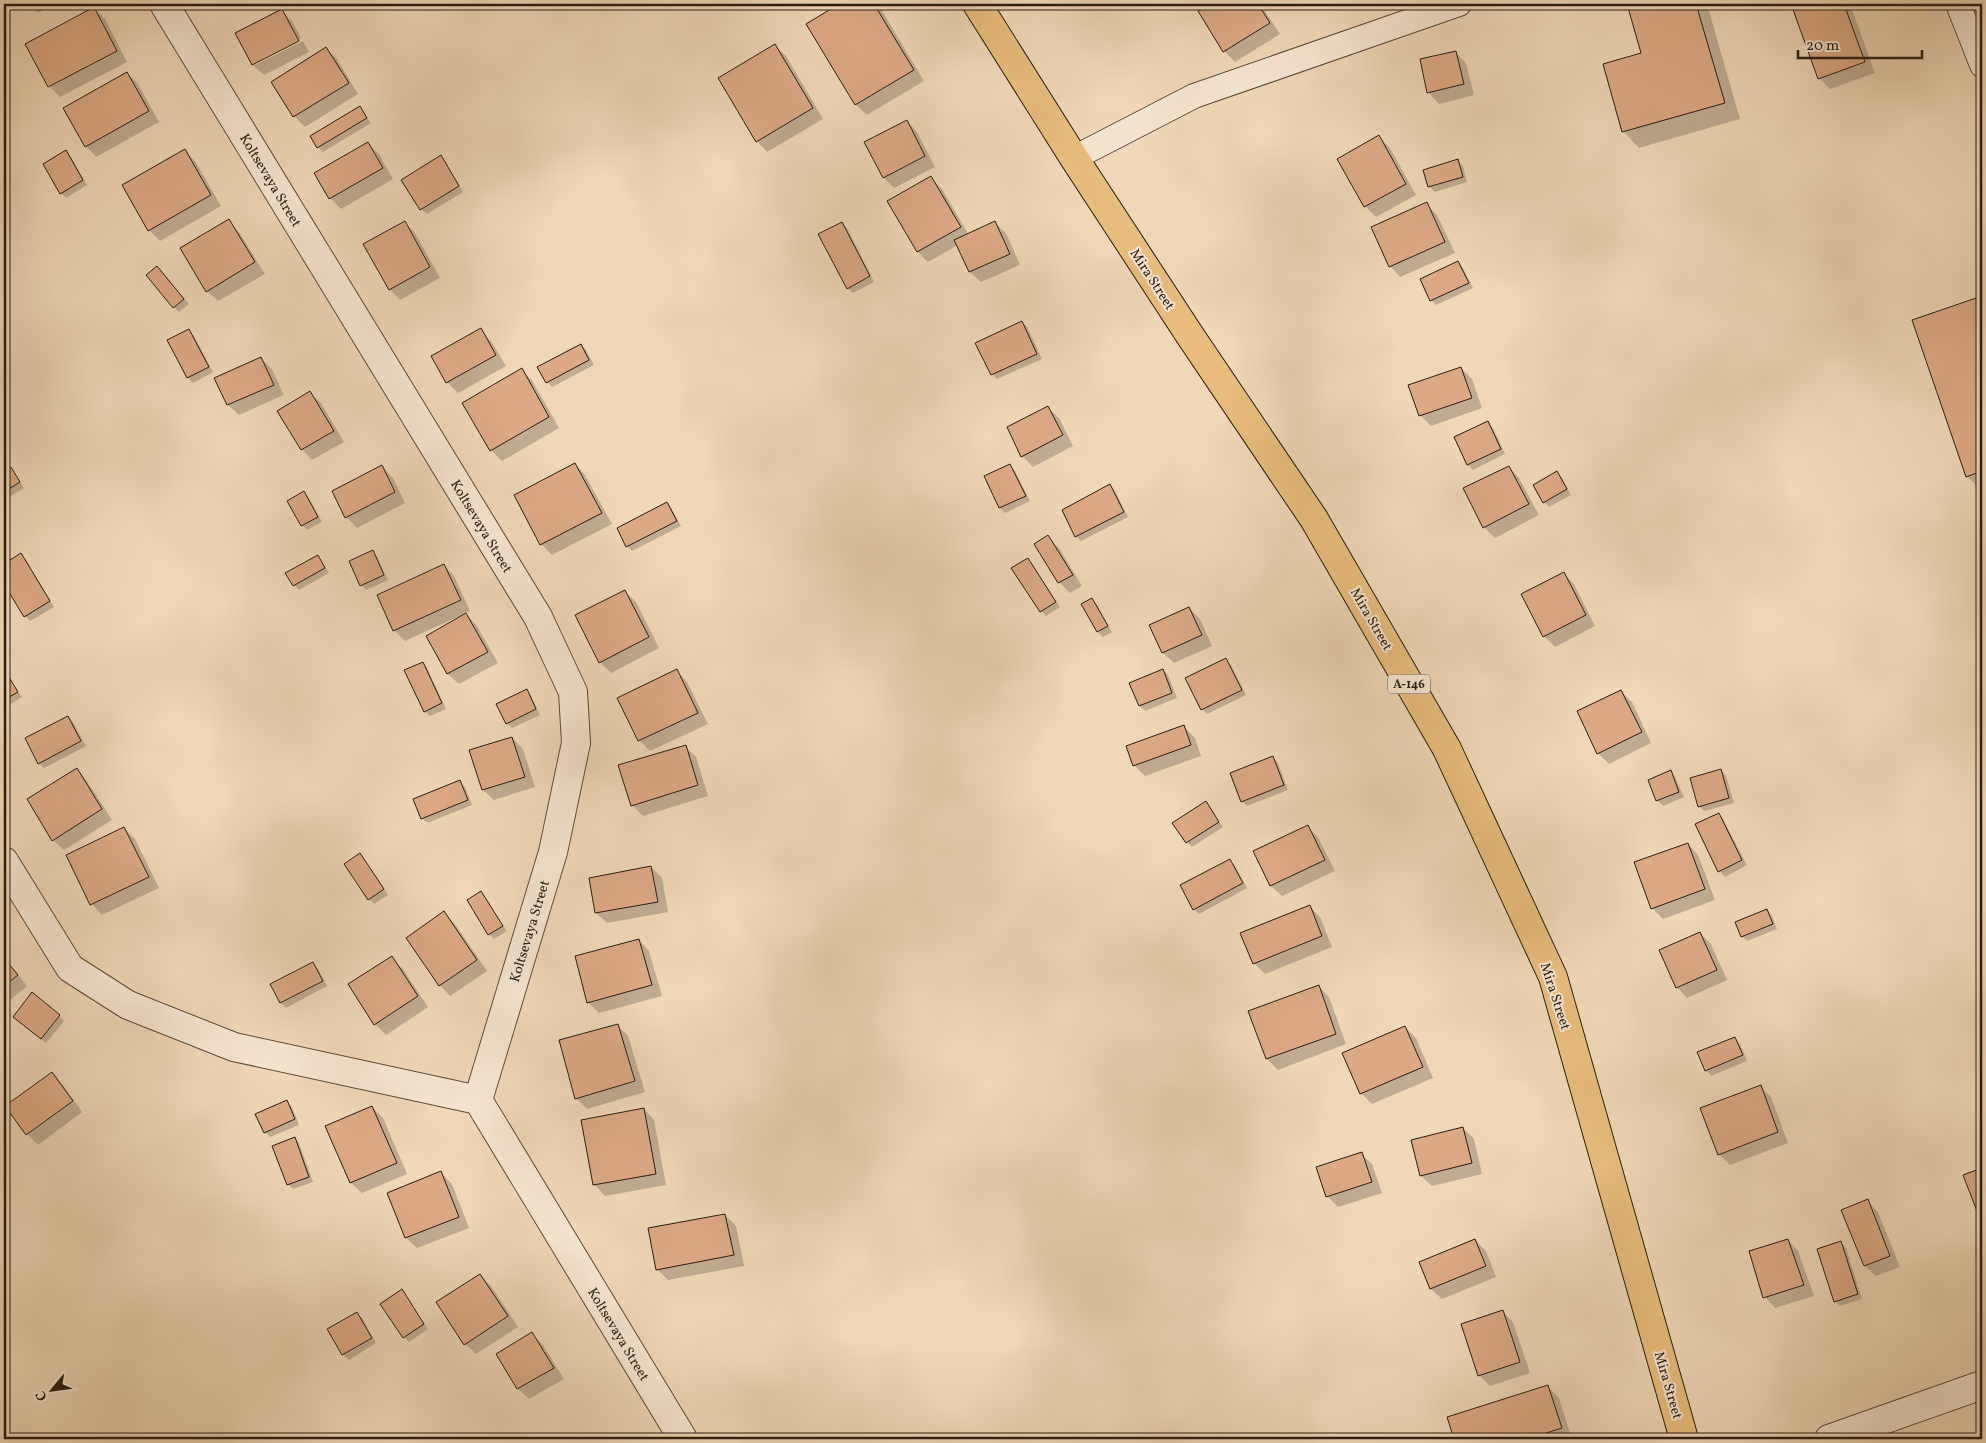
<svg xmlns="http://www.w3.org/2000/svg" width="1986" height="1443" font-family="Vollkorn,serif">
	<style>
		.shadow { fill: #0003 }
		.building { fill: #dca984; stroke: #291c12 }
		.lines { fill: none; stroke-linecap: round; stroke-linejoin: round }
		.service-casing { stroke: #5a4b3b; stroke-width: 26 }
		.minor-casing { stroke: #5a4b3b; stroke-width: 30 }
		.trunk-casing { stroke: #291c12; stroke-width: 30 }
		.service { stroke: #f5e5d0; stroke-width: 24 }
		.minor { stroke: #f5e5d0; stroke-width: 28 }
		.trunk { stroke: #e8bc7c; stroke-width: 28 }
		.labels { text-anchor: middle; stroke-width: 4; stroke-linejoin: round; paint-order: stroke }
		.shield { fill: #f5e5d0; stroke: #66584b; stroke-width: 1 }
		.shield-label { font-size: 12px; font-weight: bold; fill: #291c12 }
		.street-label { font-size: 14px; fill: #291c12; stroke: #f5e5d0 }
	</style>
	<rect width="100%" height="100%" fill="#efd7b7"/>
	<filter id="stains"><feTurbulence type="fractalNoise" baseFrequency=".004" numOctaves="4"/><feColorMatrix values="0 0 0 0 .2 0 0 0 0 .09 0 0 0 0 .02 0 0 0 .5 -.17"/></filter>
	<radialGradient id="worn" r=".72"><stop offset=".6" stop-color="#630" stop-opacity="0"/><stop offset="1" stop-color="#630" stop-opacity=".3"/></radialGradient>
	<g class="shadow">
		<path d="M29,4H54L38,13Z"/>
		<path d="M841,4H878L924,81L867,115L856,105L807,24Z"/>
		<path d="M1212,4H1260L1280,34L1235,62L1224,51L1200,11Z"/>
		<path d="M1628,4H1707L1740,119L1639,148L1623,131L1643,54Z"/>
		<path d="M1792,4H1850L1875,73L1830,89L1819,78Z"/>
		<path d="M94,8L105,19L127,62L60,97L49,86L27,45Z"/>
		<path d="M281,10L292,21L301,38L255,62V65L303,41L309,52L264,75L253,65L237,33Z"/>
		<path d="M775,46L786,56L823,119L767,152L757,141Z"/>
		<path d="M326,49L337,59L358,94L305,127L294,116Z"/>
		<path d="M1455,52L1466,63L1474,95L1439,104L1429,93L1421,60Z"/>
		<path d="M127,74L138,84L159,122L96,157L86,146Z"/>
		<path d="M360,108L371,123L323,152L318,147Z"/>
		<path d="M907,121L917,132L935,167L894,188L884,178L866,142Z"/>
		<path d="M1379,137L1390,148L1416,195L1376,217L1365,206Z"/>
		<path d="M368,144L379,154L393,179L341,209L330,198Z"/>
		<path d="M185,151L195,161L221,206L160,241L149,230Z"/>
		<path d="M66,152L71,157L87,185L66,198L61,193Z"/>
		<path d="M441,157L446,162L463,192L427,214L421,209Z"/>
		<path d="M1457,161L1463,166L1467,182L1435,192L1430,187L1425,170Z"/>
		<path d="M931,178L942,189L969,235L995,223L1006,233L1020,265L981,282L970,272L958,245L928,262L918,252Z"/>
		<path d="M1426,204L1437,215L1455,253L1400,277L1390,266Z"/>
		<path d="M228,221L239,232L265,274L218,301L207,291Z"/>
		<path d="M404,222L415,233L440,278L400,300L390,289Z"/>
		<path d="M842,223L847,228L874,282L853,293L848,288Z"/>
		<path d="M1458,262L1463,268L1473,288L1436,305L1431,300Z"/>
		<path d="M157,267L189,304L179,312L174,307Z"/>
		<path d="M1982,297V492L1967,476L1914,320Z"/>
		<path d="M1022,322L1027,327L1042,359L997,379L992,374Z"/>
		<path d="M189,330L194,336L213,372L193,383L188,378L169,341Z"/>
		<path d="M481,330L491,341L506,366L458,393L447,382Z"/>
		<path d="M581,345L586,350L594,365L552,387L547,382Z"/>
		<path d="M261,358L272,369L284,395L239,415L228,405L216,378Z"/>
		<path d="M1461,368L1472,379L1482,408L1431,426L1420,415Z"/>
		<path d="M521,370L532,380L559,428L502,461L491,450Z"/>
		<path d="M310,393L321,403L344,442L312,460L302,449Z"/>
		<path d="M1048,408L1059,418L1073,446L1033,467L1022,456Z"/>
		<path d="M1488,423L1493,428L1505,454L1473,470L1468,465Z"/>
		<path d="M575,464L585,475L612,524L552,555L542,545L515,496Z"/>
		<path d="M1010,465L1015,471L1030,501L1005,513L1000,508Z"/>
		<path d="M382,467L393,478L405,503L357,528L346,517Z"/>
		<path d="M1509,467L1519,478L1539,515L1495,538L1484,527Z"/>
		<path d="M11,468L24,488L4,500V473Z"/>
		<path d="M1557,473L1562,478L1571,495L1549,507L1544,502Z"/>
		<path d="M1110,486L1115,491L1128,517L1081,541L1076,536Z"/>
		<path d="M304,493L309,498L322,522L307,530L302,525Z"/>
		<path d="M667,503L672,509L681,526L632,551L627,546Z"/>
		<path d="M1048,537L1059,548L1082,586L1070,593L1059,582L1036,544Z"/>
		<path d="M372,552L377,557L388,580L366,590L361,585Z"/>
		<path d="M21,555L26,560L54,607L30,621L25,616L4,582V565Z"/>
		<path d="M318,556L329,573L299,590L294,585Z"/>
		<path d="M1027,559L1060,607L1046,616L1041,611Z"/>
		<path d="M444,565L454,576L470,611L465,613L477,626L498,663L459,684L448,674L427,636L465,615L464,614L405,641L394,630Z"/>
		<path d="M1564,574L1574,584L1595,626L1555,647L1544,636Z"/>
		<path d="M625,592L636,602L659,648L611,673L600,662Z"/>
		<path d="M1092,599L1097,605L1112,632L1103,637L1098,632L1083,605Z"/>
		<path d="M1189,608L1200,619L1212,646L1174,663L1163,653L1150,626Z"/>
		<path d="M1226,659L1231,665L1246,695L1207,714L1202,709Z"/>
		<path d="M422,663L427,668L446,709L430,716L425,711Z"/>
		<path d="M1163,670L1168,675L1177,698L1145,711L1140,706Z"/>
		<path d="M677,671L687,682L708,724L650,751L639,740L619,698Z"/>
		<path d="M6,676L22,697L4,708V677Z"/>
		<path d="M526,690L531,696L540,715L512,728L507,723Z"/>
		<path d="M1621,691L1632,702L1651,743L1609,764L1598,753Z"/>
		<path d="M68,717L73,722L86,746L44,768L39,763Z"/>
		<path d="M1184,727L1195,738L1201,756L1145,776L1134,765Z"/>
		<path d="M512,738L523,749L535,787L494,800L483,790Z"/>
		<path d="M685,746L696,757L708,796L643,816L632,805Z"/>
		<path d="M1273,758L1278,763L1288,790L1247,806L1242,801Z"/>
		<path d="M77,770L87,781L112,820L64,850L53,840Z"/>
		<path d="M1721,770L1726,776L1734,803L1704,811L1699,806Z"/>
		<path d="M1670,772L1675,777L1684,797L1663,806L1658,801L1649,781Z"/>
		<path d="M460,782L465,787L472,805L427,823L422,818Z"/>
		<path d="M1205,802L1223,827L1192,847L1187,842Z"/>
		<path d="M1718,814L1723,819L1747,865L1725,877L1720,871L1697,825Z"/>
		<path d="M1308,827L1318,837L1335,871L1282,896L1271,886L1255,852Z"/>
		<path d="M124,828L135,839L159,888L102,915L92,904Z"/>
		<path d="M1688,844L1698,855L1715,900L1663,919L1652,908Z"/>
		<path d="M360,855L388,895L374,904L369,899Z"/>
		<path d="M1230,860L1235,866L1247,888L1199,914L1194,909Z"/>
		<path d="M651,867L662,878L668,912L607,923L596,913Z"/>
		<path d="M481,892L507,931L494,939L489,934Z"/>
		<path d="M1310,907L1320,917L1332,947L1265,974L1254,963Z"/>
		<path d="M1767,910L1772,916L1777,929L1747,941L1742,936Z"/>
		<path d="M444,913L455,924L487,971L450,996L440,985Z"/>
		<path d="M1700,933L1711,944L1727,980L1687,998L1677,987Z"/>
		<path d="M639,940L649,951L662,996L599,1013L588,1002Z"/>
		<path d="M4,957L27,986L4,1005Z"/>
		<path d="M392,958L403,969L428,1007L386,1035L375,1024Z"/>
		<path d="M313,964L318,969L327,986L286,1008L281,1003L272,985Z"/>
		<path d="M1319,987L1329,997L1346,1044L1278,1070L1267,1059L1249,1012Z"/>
		<path d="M59,1016L64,1021L46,1043L19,1022Z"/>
		<path d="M617,1025L628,1036L645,1092L587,1109L576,1098Z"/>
		<path d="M1405,1027L1416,1038L1433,1078L1372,1104L1361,1093Z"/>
		<path d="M1735,1039L1740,1044L1747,1061L1711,1076L1706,1070Z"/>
		<path d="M52,1074L63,1085L82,1112L38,1145L27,1134Z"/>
		<path d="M1760,1086L1771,1097L1788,1143L1730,1165L1719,1154Z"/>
		<path d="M287,1102L292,1107L299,1125L270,1137L265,1132Z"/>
		<path d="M372,1107L383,1118L407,1174L362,1193L351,1183L327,1126Z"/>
		<path d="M644,1109L654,1120L666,1185L605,1196L595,1185L582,1121Z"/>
		<path d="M1463,1128L1474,1139L1482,1174L1432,1186L1421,1176Z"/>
		<path d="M294,1138L299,1143L313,1182L293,1189L288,1184Z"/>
		<path d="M1361,1154L1372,1164L1382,1193L1338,1207L1327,1196Z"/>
		<path d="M1982,1169V1222L1964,1176Z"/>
		<path d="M441,1173L452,1184L469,1228L417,1248L406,1238L389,1194Z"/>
		<path d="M1867,1201L1878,1212L1900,1267L1876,1276L1865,1266L1843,1211Z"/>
		<path d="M725,1215L736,1226L744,1266L668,1280L657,1269Z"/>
		<path d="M1475,1240L1486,1251L1496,1277L1442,1299L1431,1289L1420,1263Z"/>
		<path d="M1788,1240L1798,1251L1814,1296L1775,1308L1765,1297Z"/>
		<path d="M1841,1242L1846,1248L1862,1299L1840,1306L1835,1301Z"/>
		<path d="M480,1275L491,1286L518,1327L476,1354L465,1344Z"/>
		<path d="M402,1291L428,1329L409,1342L404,1337Z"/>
		<path d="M1502,1311L1513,1322L1530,1373L1490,1386L1479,1375Z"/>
		<path d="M357,1313L362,1318L376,1343L349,1360L343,1355L329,1330Z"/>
		<path d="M532,1334L543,1345L564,1379L529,1399L518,1389L497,1354Z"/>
		<path d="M1548,1387L1559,1398L1572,1439H1456L1449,1418Z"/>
	</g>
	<g class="building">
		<path d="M839,4H874L914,70L855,105L806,24Z"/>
		<path d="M1210,4H1258L1270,23L1223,52L1198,11Z"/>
		<path d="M1627,4H1696L1725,103L1622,132L1603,64L1641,53Z"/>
		<path d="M1791,4H1844L1865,62L1818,79Z"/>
		<path d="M94,7L117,51L48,87L25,44Z"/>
		<path d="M282,9L299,41L252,65L235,33Z"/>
		<path d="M775,44L813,108L756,142L718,78Z"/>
		<path d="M326,47L349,83L293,117L271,82Z"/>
		<path d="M1456,51L1464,84L1427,93L1420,59Z"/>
		<path d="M127,72L149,111L85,147L63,108Z"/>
		<path d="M360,106L367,118L317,148L310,136Z"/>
		<path d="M907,120L925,156L883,178L864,142Z"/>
		<path d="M1379,135L1406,184L1364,207L1337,159Z"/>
		<path d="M368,142L383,168L329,199L314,173Z"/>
		<path d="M185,149L211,195L148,231L122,185Z"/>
		<path d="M66,150L83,180L60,194L43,164Z"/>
		<path d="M441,155L459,186L420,210L401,180Z"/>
		<path d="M1458,159L1463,177L1428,187L1423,170Z"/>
		<path d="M931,176L961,227L917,252L887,201Z"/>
		<path d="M1427,202L1445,242L1389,267L1371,227Z"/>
		<path d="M229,219L255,262L206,292L180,248Z"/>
		<path d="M405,221L430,267L389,290L363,244Z"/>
		<path d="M995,221L1010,254L969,272L954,240Z"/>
		<path d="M842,222L870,276L847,289L818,234Z"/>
		<path d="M1458,261L1469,283L1430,301L1420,279Z"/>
		<path d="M157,266L184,299L173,308L146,275Z"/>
		<path d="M1982,296V471L1966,477L1912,320Z"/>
		<path d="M1022,321L1037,354L991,375L975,343Z"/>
		<path d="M481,328L496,355L446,383L431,356Z"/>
		<path d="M189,329L209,367L187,378L167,340Z"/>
		<path d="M581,344L589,360L546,383L537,367Z"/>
		<path d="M261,357L274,385L227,405L214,378Z"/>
		<path d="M1461,367L1472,398L1419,416L1408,385Z"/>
		<path d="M522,368L549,417L490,451L462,403Z"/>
		<path d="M310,391L334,431L301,450L277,411Z"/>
		<path d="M1048,406L1063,435L1021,457L1007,427Z"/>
		<path d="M1488,421L1501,449L1467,465L1454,437Z"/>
		<path d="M575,463L602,513L540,545L514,495Z"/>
		<path d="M1010,464L1026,496L999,508L984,476Z"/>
		<path d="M382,465L395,492L345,518L332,491Z"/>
		<path d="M1509,466L1529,504L1483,528L1463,488Z"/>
		<path d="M11,467L20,482L4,492V471Z"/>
		<path d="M1557,471L1567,489L1543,503L1533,485Z"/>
		<path d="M1110,484L1124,512L1075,537L1062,510Z"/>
		<path d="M304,491L318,517L301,526L287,501Z"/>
		<path d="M667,502L677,521L626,547L617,528Z"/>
		<path d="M1048,535L1073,575L1058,583L1034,544Z"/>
		<path d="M373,550L384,575L360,586L349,561Z"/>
		<path d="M21,553L50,601L24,617L4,584V564Z"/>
		<path d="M318,555L325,568L293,586L285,573Z"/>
		<path d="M1028,558L1056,602L1040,612L1011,568Z"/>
		<path d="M444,564L461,600L393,631L377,595Z"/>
		<path d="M1564,572L1586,615L1543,637L1521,594Z"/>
		<path d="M625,590L649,637L599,663L575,615Z"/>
		<path d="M1092,598L1108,626L1097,632L1081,604Z"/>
		<path d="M1189,607L1202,635L1162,653L1149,625Z"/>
		<path d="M466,613L488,652L447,674L426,636Z"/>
		<path d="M1226,658L1242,690L1201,710L1185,678Z"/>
		<path d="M423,662L442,703L424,712L404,670Z"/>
		<path d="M677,669L698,713L638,741L617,698Z"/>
		<path d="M1163,669L1172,693L1139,706L1129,683Z"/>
		<path d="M7,674L18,692L4,700V676Z"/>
		<path d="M527,689L536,709L506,724L496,704Z"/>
		<path d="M1621,690L1642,732L1597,754L1577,711Z"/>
		<path d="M68,716L81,741L38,764L25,738Z"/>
		<path d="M1184,725L1191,745L1133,766L1126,746Z"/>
		<path d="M512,737L525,777L482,790L469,750Z"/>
		<path d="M686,745L698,785L631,806L618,765Z"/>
		<path d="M1273,756L1284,785L1241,802L1230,773Z"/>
		<path d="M77,768L102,809L52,841L27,799Z"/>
		<path d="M1721,769L1729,798L1698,807L1690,778Z"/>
		<path d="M1671,770L1679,792L1656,801L1648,780Z"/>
		<path d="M460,780L468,800L421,819L413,799Z"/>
		<path d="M1206,801L1219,822L1186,843L1172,823Z"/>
		<path d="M1719,813L1742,860L1718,872L1695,824Z"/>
		<path d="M1308,825L1325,860L1270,886L1253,851Z"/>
		<path d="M124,827L149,877L90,905L66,855Z"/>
		<path d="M1688,843L1705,889L1651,909L1634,862Z"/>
		<path d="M360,853L384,889L368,900L344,864Z"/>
		<path d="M1230,859L1243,883L1193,910L1180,885Z"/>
		<path d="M651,866L658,902L595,913L589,878Z"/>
		<path d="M481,891L503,926L488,935L467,900Z"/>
		<path d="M1310,905L1322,936L1253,964L1240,933Z"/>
		<path d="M1767,909L1773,924L1741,937L1735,922Z"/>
		<path d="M444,911L477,960L439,986L406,938Z"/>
		<path d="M1700,932L1717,970L1676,988L1659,950Z"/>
		<path d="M639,939L652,985L587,1003L575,956Z"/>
		<path d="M392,956L418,996L374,1025L348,984Z"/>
		<path d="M4,958L18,975L4,986Z"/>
		<path d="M313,962L323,981L280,1003L270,984Z"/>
		<path d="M1319,985L1336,1034L1266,1059L1248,1011Z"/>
		<path d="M32,992L60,1015L41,1039L13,1017Z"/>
		<path d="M618,1024L635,1081L575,1099L559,1040Z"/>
		<path d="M1405,1026L1423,1067L1360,1094L1342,1053Z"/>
		<path d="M1735,1037L1743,1055L1705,1071L1697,1052Z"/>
		<path d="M52,1072L73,1101L26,1135L5,1106Z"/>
		<path d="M1761,1085L1778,1132L1718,1155L1700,1108Z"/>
		<path d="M287,1100L295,1119L264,1133L255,1114Z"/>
		<path d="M372,1106L397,1163L350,1183L325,1126Z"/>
		<path d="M644,1108L656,1174L593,1185L581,1120Z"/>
		<path d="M1463,1127L1472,1163L1420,1176L1411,1140Z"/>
		<path d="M295,1137L309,1177L287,1185L272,1146Z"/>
		<path d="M1362,1152L1372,1182L1326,1197L1316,1167Z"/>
		<path d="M1982,1168V1224L1963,1175Z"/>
		<path d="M441,1171L459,1217L405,1238L387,1193Z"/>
		<path d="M1868,1199L1890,1256L1864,1266L1841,1210Z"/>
		<path d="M725,1214L734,1255L656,1270L648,1228Z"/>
		<path d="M1475,1239L1486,1266L1430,1289L1419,1262Z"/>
		<path d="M1788,1239L1804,1285L1763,1298L1749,1251Z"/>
		<path d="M1841,1241L1858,1294L1834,1302L1817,1249Z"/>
		<path d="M480,1274L508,1316L464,1345L436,1302Z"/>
		<path d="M402,1289L424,1324L403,1338L380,1304Z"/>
		<path d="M1503,1310L1520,1362L1478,1376L1461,1324Z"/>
		<path d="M357,1312L372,1338L342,1355L327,1329Z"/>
		<path d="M532,1332L554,1368L517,1389L496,1354Z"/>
		<path d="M1548,1385L1562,1428L1527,1439H1454L1447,1417Z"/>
	</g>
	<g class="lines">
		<g class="service-casing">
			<g id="service">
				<path d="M1958,4L1982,65"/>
				<path d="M1074,158L1194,96L1459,4"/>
			</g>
		</g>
		<g class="minor-casing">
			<g id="minor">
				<path d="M164,4L538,617L573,692L576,743L553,852L478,1100"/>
				<path d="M4,861L70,968L128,1005L234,1047L478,1100L683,1439"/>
				<path d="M1829,1439L1982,1385"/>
			</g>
		</g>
		<g class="trunk-casing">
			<path id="trunk" d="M977,4L1074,158L1191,337L1314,519L1447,749L1553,977L1684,1439"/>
		</g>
		<use href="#service" class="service"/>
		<use href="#minor" class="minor"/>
		<use href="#trunk" class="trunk"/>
	</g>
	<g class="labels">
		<rect class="shield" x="1388" y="674.5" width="42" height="19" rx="4"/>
		<g class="shield-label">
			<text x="1409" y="688">А-146</text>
		</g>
		<g class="street-label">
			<text transform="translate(271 180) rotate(59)" y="5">Koltsevaya Street</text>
			<text transform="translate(1153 279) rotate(57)" y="5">Mira Street</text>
			<text transform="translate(482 526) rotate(59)" y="5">Koltsevaya Street</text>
			<text transform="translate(1372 619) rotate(60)" y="5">Mira Street</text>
			<text transform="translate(529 931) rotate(-73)" y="5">Koltsevaya Street</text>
			<text transform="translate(1556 996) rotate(72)" y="5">Mira Street</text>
			<text transform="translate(619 1334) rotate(59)" y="5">Koltsevaya Street</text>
			<text transform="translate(1669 1385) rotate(74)" y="5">Mira Street</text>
		</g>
	</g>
	<rect width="1986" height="1443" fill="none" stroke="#efd7b7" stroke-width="20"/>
	<rect x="5" y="5" width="1976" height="1433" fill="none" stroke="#291c12" stroke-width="2.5"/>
	<rect x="10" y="10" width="1966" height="1423" fill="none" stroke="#291c12"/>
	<g transform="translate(52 1390) rotate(241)" stroke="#f5e5d0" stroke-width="4" paint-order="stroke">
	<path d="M0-4L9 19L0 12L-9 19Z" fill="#291c12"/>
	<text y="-8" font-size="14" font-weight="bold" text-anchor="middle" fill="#291c12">С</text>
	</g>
	<path d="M1798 50v8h124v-8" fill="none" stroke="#291c12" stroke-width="2.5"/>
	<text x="1806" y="50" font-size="15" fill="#291c12" stroke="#f5e5d0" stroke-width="4" paint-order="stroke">20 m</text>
	<rect width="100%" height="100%" filter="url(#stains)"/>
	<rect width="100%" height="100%" fill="url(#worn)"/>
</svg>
